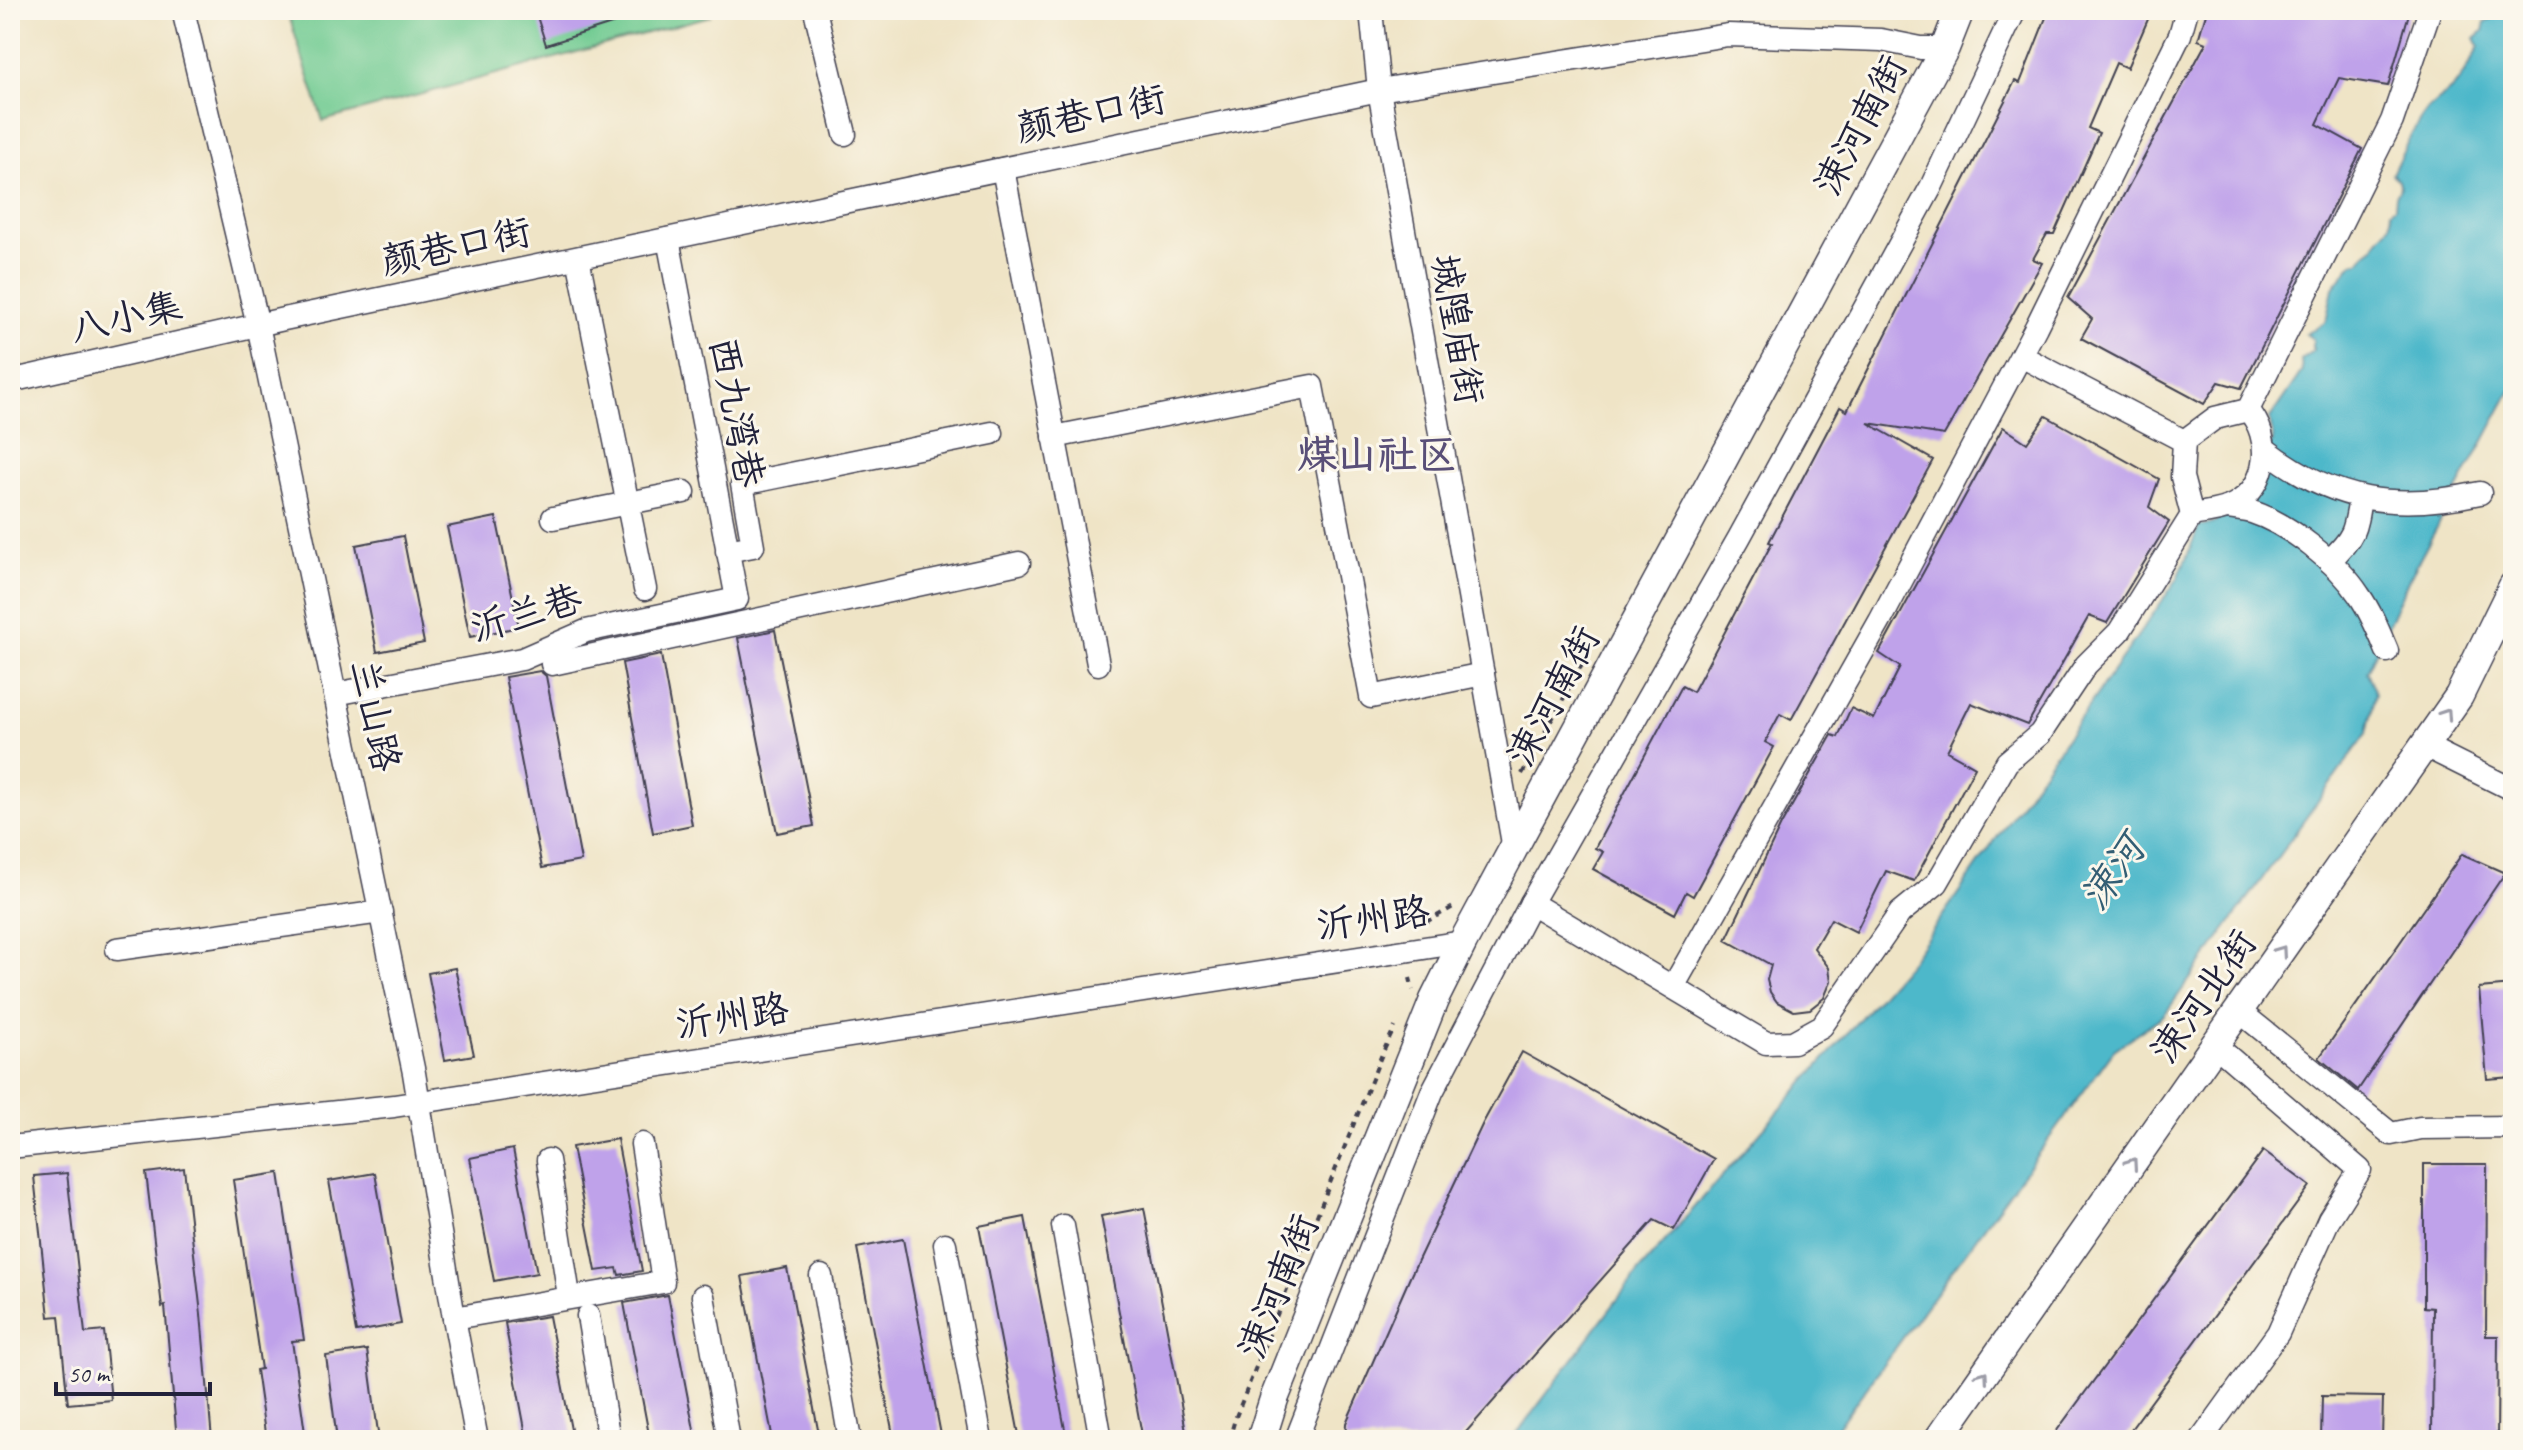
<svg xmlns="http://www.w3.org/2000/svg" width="2523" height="1450" font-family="Caveat,'LXGW WenKai TC',sans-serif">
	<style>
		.green { fill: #71cb92; stroke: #4a7666; stroke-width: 2 }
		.water { fill: #4db8ca; stroke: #386d82; stroke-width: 2 }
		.building { fill: #bfa2ea }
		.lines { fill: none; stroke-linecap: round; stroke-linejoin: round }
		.minor-casing { stroke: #413f50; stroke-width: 25 }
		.major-casing { stroke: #413f50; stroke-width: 31 }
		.path { stroke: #413f50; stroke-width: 4; stroke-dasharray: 6 6; stroke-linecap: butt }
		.minor { stroke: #fff; stroke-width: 22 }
		.major { stroke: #fff; stroke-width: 28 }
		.oneway { stroke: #9c9ca7 }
		.labels { text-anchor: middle; stroke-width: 6; stroke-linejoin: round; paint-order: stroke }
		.street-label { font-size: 38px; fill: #22223b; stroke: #fbf7ec }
		.neighbourhood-label { font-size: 40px; font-weight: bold; fill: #594f78; stroke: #fbf7ec }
		.water-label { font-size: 40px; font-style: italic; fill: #335e74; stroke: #fbf7ec }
	</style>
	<rect width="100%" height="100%" fill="#fbf7ec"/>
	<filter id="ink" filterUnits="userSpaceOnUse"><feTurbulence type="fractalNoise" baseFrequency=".0125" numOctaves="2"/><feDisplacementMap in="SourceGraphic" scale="16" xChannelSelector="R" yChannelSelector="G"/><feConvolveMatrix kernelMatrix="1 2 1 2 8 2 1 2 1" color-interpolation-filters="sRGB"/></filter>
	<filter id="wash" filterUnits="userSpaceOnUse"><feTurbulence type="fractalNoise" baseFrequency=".006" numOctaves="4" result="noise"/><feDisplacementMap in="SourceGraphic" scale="32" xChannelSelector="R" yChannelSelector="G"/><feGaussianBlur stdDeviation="1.8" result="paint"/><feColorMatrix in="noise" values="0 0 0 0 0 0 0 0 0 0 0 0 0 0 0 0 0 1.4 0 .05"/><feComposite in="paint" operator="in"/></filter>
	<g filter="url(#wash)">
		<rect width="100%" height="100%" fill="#efe4c6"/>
		<path class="green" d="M287,10H708L710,16L323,121Z"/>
		<path class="water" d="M2497,10H2513V387L2409,579L2367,672L2376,693L2367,733L2164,1015L2114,1050L1828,1440H1512L1639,1271L1913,958L2178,578L2199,526L2216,522L2273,441L2270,418L2302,371L2301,360L2313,350V339L2306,334L2326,321L2333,288L2347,270L2353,263L2359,262L2366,253L2374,247C2378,232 2396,230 2390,211L2395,207L2396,196L2400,188L2398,180L2392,174C2402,154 2411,131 2425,113C2432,103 2444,97 2453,88C2458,84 2476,53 2479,46L2475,38L2483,31L2485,22L2495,17Z"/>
		<g id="blocks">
			<g class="building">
				<path d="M535,10H643V14L546,45Z"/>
				<path d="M2049,10H2152L2127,68L2116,63L2088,128L2099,133L2054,234H2047L2033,259L2042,263L1944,435L1868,423L1933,460L1791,720L1780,714L1765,742L1774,747L1693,896L1686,892L1675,914L1593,869L1603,852L1595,848L1682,686L1693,692L1772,543L1769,542L1840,407L1847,411L2015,81L2020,83Z"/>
				<path d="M2207,10H2410L2388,86L2339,78L2317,124L2362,149L2241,388L2219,382L2204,404L2081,338L2092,319L2068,298L2206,43L2198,40Z"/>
				<path d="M2046,416L2159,479L2149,507L2169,522L2107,623L2089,616L2027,725L1971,703L1947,751L1975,767L1914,881L1886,871L1856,932L1831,919L1814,948L1829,968L1831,981L1824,998L1810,1009L1794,1011L1777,1002L1770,992L1767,980L1771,965L1726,940L1781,825L1832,735L1838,737L1851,708L1874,719L1900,667L1879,653L2003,427L2027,443Z"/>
				<path d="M496,517L519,627L470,637L447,527Z"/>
				<path d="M403,536L424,643L377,652L356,545Z"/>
				<path d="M775,630L814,826L777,833L738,638Z"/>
				<path d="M661,655L692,825L653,833L622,663Z"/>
				<path d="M540,671L546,676L581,861L542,868L505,677Z"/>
				<path d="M2462,854L2505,873L2358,1090L2319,1058Z"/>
				<path d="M455,968L474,1055L445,1060L428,973Z"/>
				<path d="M2513,985V1077L2487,1079L2479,988Z"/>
				<path d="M1522,1052L1714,1159L1674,1230L1654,1220L1459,1440H1345L1346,1423L1411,1275L1483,1123Z"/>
				<path d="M617,1139L642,1271L619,1275L617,1268L596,1271L572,1147Z"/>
				<path d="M513,1149L537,1273L494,1281L470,1158Z"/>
				<path d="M2263,1151L2310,1186L2123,1440H2050Z"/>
				<path d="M2424,1164H2487L2486,1336H2498L2497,1440H2432L2433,1308L2424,1307Z"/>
				<path d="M184,1168L201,1314L212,1440H177L165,1306L162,1307L146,1173Z"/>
				<path d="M67,1173L85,1333L104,1331L111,1400L68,1404L59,1316L49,1317L34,1176Z"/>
				<path d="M279,1173L304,1340L292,1341L306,1440H266L256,1370L261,1369L233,1180Z"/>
				<path d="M375,1173L401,1324L356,1332L329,1181Z"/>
				<path d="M1144,1208L1187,1436L1165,1440H1143L1101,1216Z"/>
				<path d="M1025,1217L1067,1440H1020L979,1226Z"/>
				<path d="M903,1239L942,1440H894L857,1248Z"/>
				<path d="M787,1268L820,1440H773L742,1276Z"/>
				<path d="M668,1295L696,1440H650L624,1303Z"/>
				<path d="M549,1316L573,1440H527L505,1323Z"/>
				<path d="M367,1350L379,1440H337L326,1356Z"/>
				<path d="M2322,1396L2383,1397L2382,1440H2321Z"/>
			</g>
		</g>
	</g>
	<g filter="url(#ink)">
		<use href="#blocks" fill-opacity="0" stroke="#413f50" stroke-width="2"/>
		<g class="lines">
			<g class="minor-casing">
				<g id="minor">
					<path d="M183,10L258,325L414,1073L454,1318L477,1440"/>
					<path d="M815,10L845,134"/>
					<path d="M1371,10L1379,90L1514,849"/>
					<path d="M1003,169L1098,664"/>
					<path d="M578,258L645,589"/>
					<path d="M2021,356L2184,441"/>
					<path d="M10,381L284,319L1379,90L1728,35L1881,40L1921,48H1945"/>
					<path d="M1054,437L1312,386L1371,697L1483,674"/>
					<path d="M2265,449C2334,503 2396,511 2480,493"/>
					<path d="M2228,508C2236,509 2244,510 2252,512C2289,524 2338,563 2359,595C2371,612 2379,632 2387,651"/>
					<path d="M2192,515C2207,512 2223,511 2235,504C2270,484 2272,437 2248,410"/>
					<path d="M553,518L684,492"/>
					<path d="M727,551L753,546L742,484L992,433"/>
					<path d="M2329,561C2354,538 2355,531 2360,498"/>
					<path d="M552,664L1019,563"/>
					<path d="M335,694L522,659L586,631L737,599L668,239"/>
					<path d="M2425,746L2513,790"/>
					<path d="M1531,903L1766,1043L1793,1042L1822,1026L1900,913L1937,883L2007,762L2040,734L2086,665L2119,632L2192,515L2182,477L2184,441L2215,418L2248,410L2392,121L2430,10"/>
					<path d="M117,949L381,912"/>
					<path d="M1673,987L1880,621L2036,327L2180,35L2187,10"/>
					<path d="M2239,1011L2391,1134L2420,1128L2513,1127"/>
					<path d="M10,1147L394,1106L1463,942"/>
					<path d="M548,1160L569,1296"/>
					<path d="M1063,1226L1101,1440"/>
					<path d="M945,1244L981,1440"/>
					<path d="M821,1276L850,1440"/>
					<path d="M703,1296L729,1440"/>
					<path d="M588,1316L609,1440"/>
					<path d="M454,1318L663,1282L642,1144"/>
					<path d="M1296,1440L1432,1092L1531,903L1739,538L1931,187L2015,10"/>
					<path d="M2201,1440L2278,1333L2329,1219L2360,1170L2215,1045"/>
				</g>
			</g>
			<g class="major-casing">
				<g id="major">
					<path d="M1261,1440L1274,1399L1434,1000L1463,942L1945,48L1960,10"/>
					<path d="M1938,1440L2459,696L2513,586"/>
				</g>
			</g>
			<g class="path">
				<path d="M1522,774L1589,652"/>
				<path d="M1426,922L1455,906"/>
				<path d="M1410,978L1413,990"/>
				<path d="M1229,1440L1235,1419L1382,1054L1395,1027"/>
			</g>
			<use href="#minor" class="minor"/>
			<use href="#major" class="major"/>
		</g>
		<defs><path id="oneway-chevron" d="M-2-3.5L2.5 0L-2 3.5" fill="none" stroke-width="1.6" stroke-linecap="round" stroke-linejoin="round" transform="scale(2)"/></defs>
		<g class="oneway">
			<use href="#oneway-chevron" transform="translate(2446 714) rotate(-56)"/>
			<use href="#oneway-chevron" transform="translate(2281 951) rotate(-55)"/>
			<use href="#oneway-chevron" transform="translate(2132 1163) rotate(-55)"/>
			<use href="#oneway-chevron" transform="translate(1983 1376) rotate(-55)"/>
		</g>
	</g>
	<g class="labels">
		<g class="street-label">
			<text transform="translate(1091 113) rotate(-12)" y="13">颜巷口街</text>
			<text transform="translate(1860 125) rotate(-62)" y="13">涑河南街</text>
			<text transform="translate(456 246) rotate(-12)" y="13">颜巷口街</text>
			<text transform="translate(126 317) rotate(-13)" y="13">八小集</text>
			<text transform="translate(1458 329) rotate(80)" y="13">城隍庙街</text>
			<text transform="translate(737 412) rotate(79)" y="13">西九湾巷</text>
			<text transform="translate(526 613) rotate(-17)" y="13">沂兰巷</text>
			<text transform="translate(1553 696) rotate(-62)" y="13">涑河南街</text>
			<text transform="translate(376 715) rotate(78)" y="13">兰山路</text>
			<text transform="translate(1373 918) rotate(-8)" y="13">沂州路</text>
			<text transform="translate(2203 996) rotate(-55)" y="13">涑河北街</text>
			<text transform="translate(732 1016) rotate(-9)" y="13">沂州路</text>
			<text transform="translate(1278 1286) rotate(-68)" y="13">涑河南街</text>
		</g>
		<g class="neighbourhood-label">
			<text x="1377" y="468">煤山社区</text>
		</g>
		<g class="water-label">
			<text transform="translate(2112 872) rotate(-55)" y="14">涑河</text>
		</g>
	</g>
	<rect width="2523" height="1450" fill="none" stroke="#fbf7ec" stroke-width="40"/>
	<path d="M56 1382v12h154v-12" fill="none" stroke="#22223b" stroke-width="4"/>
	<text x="68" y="1382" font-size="24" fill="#22223b" stroke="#fbf7ec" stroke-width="6" paint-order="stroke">50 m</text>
</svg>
